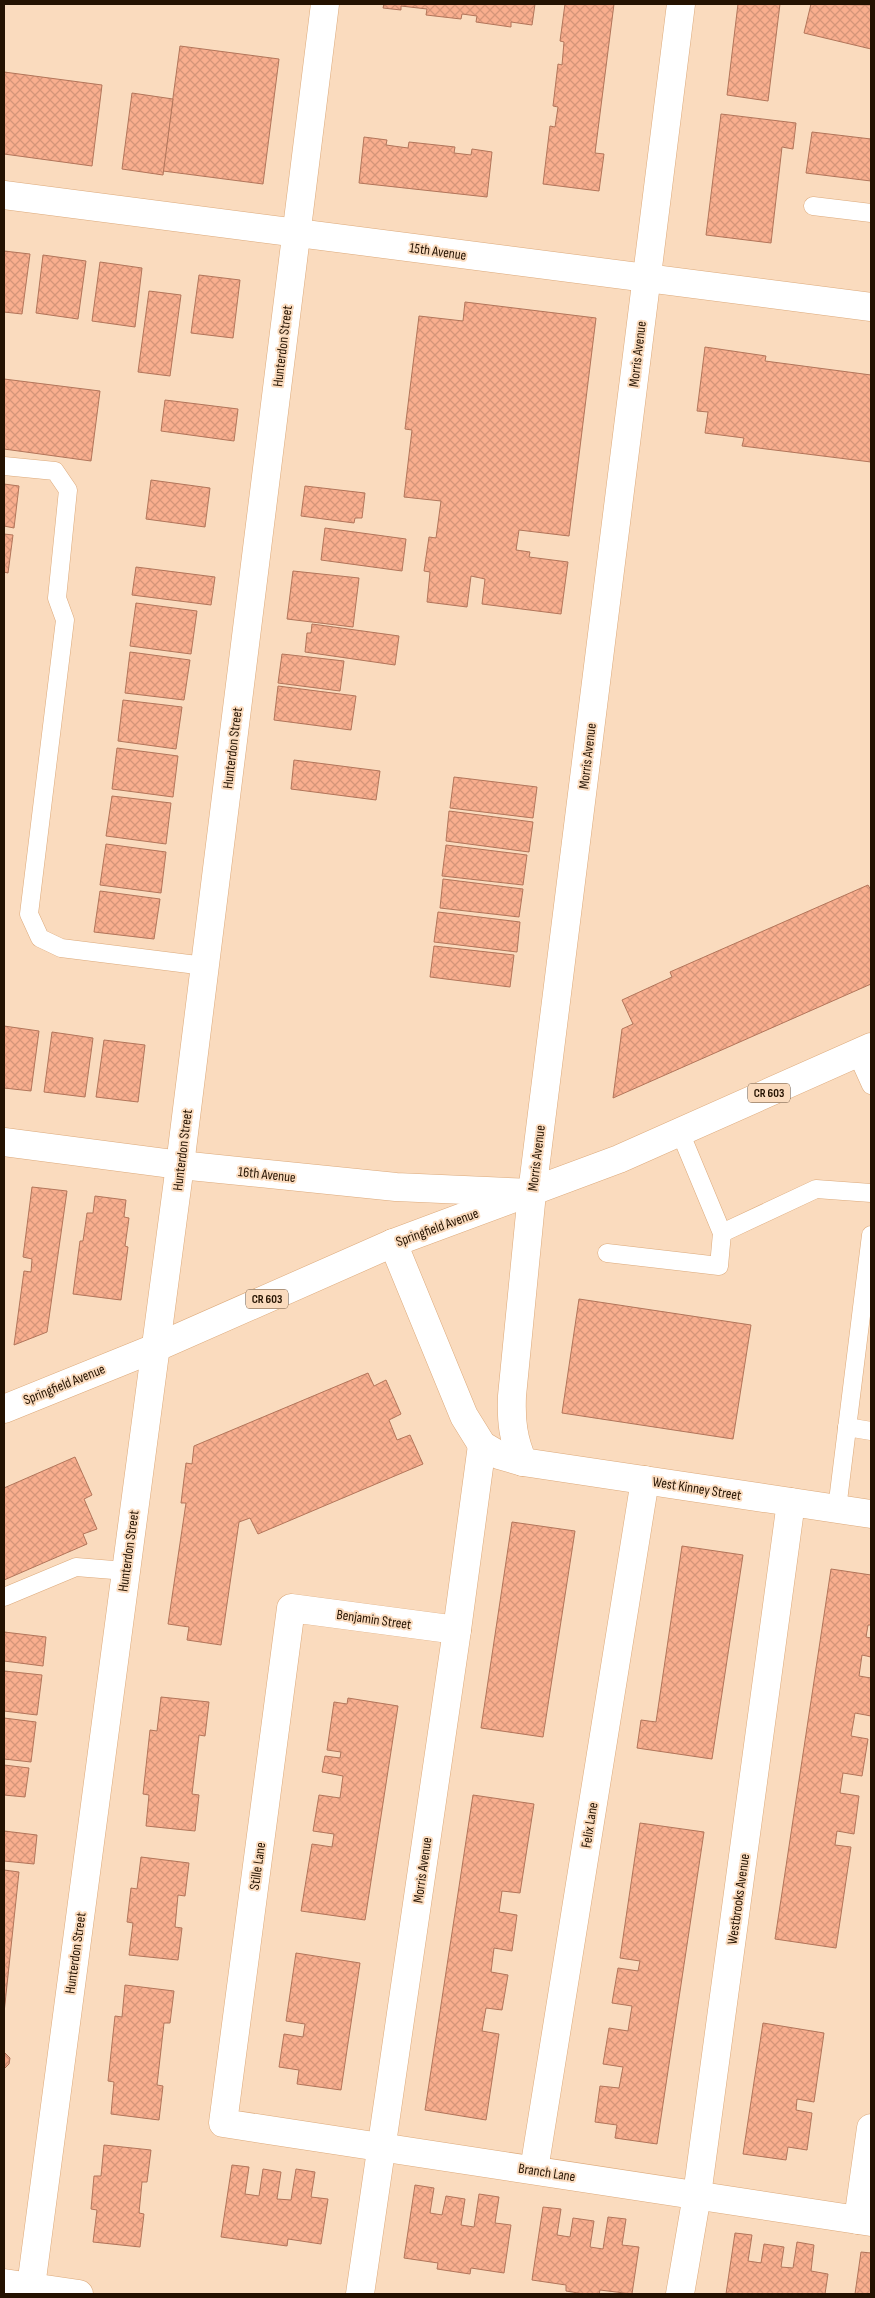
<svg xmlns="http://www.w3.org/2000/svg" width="875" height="2298" font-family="'Sofia Sans Condensed',sans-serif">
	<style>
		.building { fill: url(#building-cross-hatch); stroke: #b2755a }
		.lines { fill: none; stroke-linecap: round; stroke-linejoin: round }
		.lane-casing { stroke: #dca97a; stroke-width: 19 }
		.street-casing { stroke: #dca97a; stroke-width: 29 }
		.secondary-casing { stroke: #dca97a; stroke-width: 29 }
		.primary-casing { stroke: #dca97a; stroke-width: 29 }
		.lane { stroke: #fff; stroke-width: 18 }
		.street { stroke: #fff; stroke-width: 28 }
		.secondary { stroke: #fff; stroke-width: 28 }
		.primary { stroke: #fff; stroke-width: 28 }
		.labels { text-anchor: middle; stroke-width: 4; stroke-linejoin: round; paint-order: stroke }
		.shield { fill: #fadbbe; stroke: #644e3a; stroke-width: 1 }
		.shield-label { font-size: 12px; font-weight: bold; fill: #241201 }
		.street-label { font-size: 14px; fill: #241201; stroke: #fadbbe }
	</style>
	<defs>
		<pattern id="building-cross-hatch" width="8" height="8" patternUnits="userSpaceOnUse" patternTransform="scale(1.25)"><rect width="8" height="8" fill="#f9ae8e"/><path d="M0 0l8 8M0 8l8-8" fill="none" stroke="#d59579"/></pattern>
	</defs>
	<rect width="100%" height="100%" fill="#fadbbe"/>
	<g class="building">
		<path d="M384,4H535L532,25L511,22V27L476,22L477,16L462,14L461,19L426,15L427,9L401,6V10L383,8Z"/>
		<path d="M565,4H614L595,153L604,154L599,191L543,184L550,126L555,127L558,107L553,106L558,64L562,65L564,42L560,41Z"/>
		<path d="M738,4H780L768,101L727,95Z"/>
		<path d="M811,4L871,5V49L804,33Z"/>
		<path d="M180,46L279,59L263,184L163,171Z"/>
		<path d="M4,72L102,85L92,166L4,154Z"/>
		<path d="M132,93L173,99L163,175L122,169Z"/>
		<path d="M721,114L796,123L793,149L782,147L771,243L706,235Z"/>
		<path d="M812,132L871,139V181L806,173Z"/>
		<path d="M364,137L387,140L386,145L408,148L409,142L455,147L454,153L471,155L472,149L492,152L487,197L359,183Z"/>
		<path d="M4,251L30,254L22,314L4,312Z"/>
		<path d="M43,255L86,261L78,319L36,313Z"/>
		<path d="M100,262L142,268L135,327L92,321Z"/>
		<path d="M199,275L240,280L233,338L191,333Z"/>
		<path d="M149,291L181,295L170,376L138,372Z"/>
		<path d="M465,302L596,318L569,536L519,530L516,550L530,552L529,557L568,562L561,614L482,604L485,579L471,576L467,607L427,602L430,572L424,571L429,537L436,538L441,501L404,497L412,430L405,429L419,316L463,321Z"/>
		<path d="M705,347L766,356L765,361L871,375V462L742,446L744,438L705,433L708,412L697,411Z"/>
		<path d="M4,379L100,391L91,461L4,449Z"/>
		<path d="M165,400L238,409L234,441L161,431Z"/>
		<path d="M151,480L210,488L205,527L146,519Z"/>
		<path d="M4,484L19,486L14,528L4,526Z"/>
		<path d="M305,486L365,493L362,518H355L354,523L301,516Z"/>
		<path d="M325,528L406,539L402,571L321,560Z"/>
		<path d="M4,534L13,535L8,573L4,572Z"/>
		<path d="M136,567L215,577L211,605L132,595Z"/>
		<path d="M293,571L359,578L353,627L287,619Z"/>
		<path d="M136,603L197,611L191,654L130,646Z"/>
		<path d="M312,624L399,636L395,665L305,652L307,633H311Z"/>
		<path d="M130,652L190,660L184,700L125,693Z"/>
		<path d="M282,654L344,661L340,691L278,683Z"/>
		<path d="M278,686L356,696L351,730L274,720Z"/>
		<path d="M123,700L182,707L176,749L118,741Z"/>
		<path d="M117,748L178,756L173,797L112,789Z"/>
		<path d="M294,760L380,771L376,800L291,789Z"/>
		<path d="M454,777L537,787L533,818L450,808Z"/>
		<path d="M112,796L171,803L166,844L106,836Z"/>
		<path d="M449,811L533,822L529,852L446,841Z"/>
		<path d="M106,844L166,852L161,893L100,885Z"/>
		<path d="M446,845L527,855L523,885L442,876Z"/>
		<path d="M443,879L523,889L519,917L440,908Z"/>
		<path d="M868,885L871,890V984L613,1098L622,1029L633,1024L622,1000L672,977L670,972Z"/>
		<path d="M100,891L160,899L154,939L94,932Z"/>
		<path d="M438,912L520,922L517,952L434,942Z"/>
		<path d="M434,946L514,955L510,987L430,977Z"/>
		<path d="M4,1026L39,1031L31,1091L4,1088Z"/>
		<path d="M52,1032L93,1038L85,1097L44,1092Z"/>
		<path d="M104,1040L145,1045L138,1102L96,1097Z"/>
		<path d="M32,1187L67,1191L47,1332L14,1345L24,1271L31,1272L32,1259L23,1257Z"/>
		<path d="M95,1196L126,1200L124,1217L129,1218L125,1246L128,1247L121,1300L73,1294L80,1241H83L87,1213H93Z"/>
		<path d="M579,1299L751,1325L733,1439L562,1413Z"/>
		<path d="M368,1373L374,1386L386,1380L401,1414L389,1420L397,1440L410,1435L423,1464L258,1534L250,1518L239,1522L221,1645L187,1640L189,1627L168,1624L186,1503H181L186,1463L192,1464L194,1446Z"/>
		<path d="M75,1457L92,1495L84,1499L97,1529L83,1534L87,1544L4,1580V1488Z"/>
		<path d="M512,1522L575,1531L543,1737L481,1728Z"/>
		<path d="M682,1546L743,1555L712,1759L637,1748L641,1720L656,1722Z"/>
		<path d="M831,1569L871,1575V1625H868L866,1637L871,1638V1657L862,1655L859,1676L871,1678V1716L855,1713L851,1736L868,1739L862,1776L843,1773L840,1793L859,1796L854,1834L837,1831L835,1845L851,1847L836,1948L775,1939Z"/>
		<path d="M4,1632L46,1637L43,1666L4,1661Z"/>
		<path d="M4,1671L42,1675L37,1715L4,1711Z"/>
		<path d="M161,1697L209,1702L205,1736L199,1735L192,1794L199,1795L195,1831L146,1826L149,1795L143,1794L150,1730L157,1731Z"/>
		<path d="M348,1698L398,1706L365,1920L301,1911L312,1844L332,1847L334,1834L313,1831L319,1795L340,1798L343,1776L322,1772L325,1756L340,1758L341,1752L327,1750L334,1702L347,1704Z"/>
		<path d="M4,1718L36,1722L31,1762L4,1759Z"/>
		<path d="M4,1765L29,1768L25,1797L4,1795Z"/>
		<path d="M473,1795L534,1804L520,1893L502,1891L499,1912L517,1915L512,1951L494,1948L491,1972L508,1975L502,2010L486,2008L482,2031L499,2034L486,2120L425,2110Z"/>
		<path d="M640,1823L704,1832L657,2144L615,2138L617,2125L595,2122L600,2086L619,2088L623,2067L603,2064L609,2028L628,2031L632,2006L612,2003L618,1968L638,1971L640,1961L620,1958Z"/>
		<path d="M4,1831L37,1835L34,1864L4,1861Z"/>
		<path d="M141,1857L189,1863L185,1896L178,1895L175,1927L182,1928L178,1960L129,1955L133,1923L127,1922L131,1888L137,1889Z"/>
		<path d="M4,1870L19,1872L4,2013Z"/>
		<path d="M296,1953L360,1963L341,2090L297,2084L299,2070L279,2067L284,2034L303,2037L305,2024L286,2021Z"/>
		<path d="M125,1985L174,1991L170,2023H164L157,2085L163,2086L159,2120L111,2114L114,2082L108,2081L115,2016L122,2017Z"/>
		<path d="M763,2023L824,2033L814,2102L797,2099L796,2110L812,2113L807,2150L788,2147L786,2160L743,2154Z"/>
		<path d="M4,2052L10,2058L9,2064L4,2069Z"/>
		<path d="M104,2145L151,2150L147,2182H142L139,2213L144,2214L140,2247L93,2242L97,2210L91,2209L94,2176H101Z"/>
		<path d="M232,2165L249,2167L245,2194L259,2196L263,2169L281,2172L277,2199L291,2200L296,2169L315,2172L311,2197L328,2199L321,2244L288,2239L287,2246L221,2237Z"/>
		<path d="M415,2185L434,2188L430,2213L442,2215L446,2196L465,2199L461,2225L474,2227L479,2194L499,2197L495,2223L511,2225L504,2273L471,2268L470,2274L437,2269L438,2263L404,2258Z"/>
		<path d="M543,2207L561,2209L557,2235L570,2237L573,2218L594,2221L590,2247L603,2249L608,2217L626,2219L622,2245L639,2247L632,2294L600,2290L599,2294H584L566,2291V2285L532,2280Z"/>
		<path d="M735,2233L752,2235L748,2261L761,2263L764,2244L784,2247L781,2267L793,2268L797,2242L814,2245L811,2271L828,2274L825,2294H726Z"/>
		<path d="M861,2252L871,2253V2294H855Z"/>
	</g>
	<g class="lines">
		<g class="lane-casing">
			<g id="lane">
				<path d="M813,206L871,213"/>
				<path d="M4,466L55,471L68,490L57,598L65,620L29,914L40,938L61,948L205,966"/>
				<path d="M857,1054L871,1085"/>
				<path d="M722,1233L816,1189L871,1193"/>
				<path d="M607,1253L719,1266L722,1233L680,1132"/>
				<path d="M847,1427L871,1431"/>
				<path d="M837,1509L871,1235"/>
				<path d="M4,1597L76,1567L126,1571"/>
			</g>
		</g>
		<g class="street-casing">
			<g id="street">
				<path d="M4,195L871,307"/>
				<path d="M4,1142L180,1165L396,1187L532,1193L681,4"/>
				<path d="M457,1630L291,1608L223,2123L871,2222"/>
				<path d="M534,2170L645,1480"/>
				<path d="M858,2220L871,2128"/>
				<path d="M4,2283L79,2294"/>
				<path d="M30,2294L180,1165L325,4"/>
				<path d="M360,2294L457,1630L482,1445"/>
				<path d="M680,2294L697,2195L791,1502"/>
			</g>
		</g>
		<g class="secondary-casing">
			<g id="secondary">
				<path d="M393,1243L464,1416L482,1445L499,1455L523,1462L871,1514"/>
				<path d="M523,1462C513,1439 511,1421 512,1396L532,1193"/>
			</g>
		</g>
		<g class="primary-casing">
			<path id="primary" d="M4,1409L155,1348L393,1243L619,1159L871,1047"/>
		</g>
		<use href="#lane" class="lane"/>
		<use href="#street" class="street"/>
		<use href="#secondary" class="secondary"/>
		<use href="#primary" class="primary"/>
	</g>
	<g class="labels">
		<g class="shield">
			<rect x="748" y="1083.5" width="42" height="19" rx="4"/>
			<rect x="246" y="1289.5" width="42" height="19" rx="4"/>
		</g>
		<g class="shield-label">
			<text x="769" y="1097">CR 603</text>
			<text x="267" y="1303">CR 603</text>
		</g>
		<g class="street-label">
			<text transform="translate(438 251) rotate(8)" y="5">15th Avenue</text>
			<text transform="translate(282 346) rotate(-83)" y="5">Hunterdon Street</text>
			<text transform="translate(637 354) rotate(-83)" y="5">Morris Avenue</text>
			<text transform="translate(232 748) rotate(-83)" y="5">Hunterdon Street</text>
			<text transform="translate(587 756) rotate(-83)" y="5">Morris Avenue</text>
			<text transform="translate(182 1150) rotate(-83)" y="5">Hunterdon Street</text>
			<text transform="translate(536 1158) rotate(-83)" y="5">Morris Avenue</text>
			<text transform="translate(267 1174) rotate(6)" y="5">16th Avenue</text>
			<text transform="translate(437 1227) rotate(-20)" y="5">Springfield Avenue</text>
			<text transform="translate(64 1384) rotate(-22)" y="5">Springfield Avenue</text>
			<text transform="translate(697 1488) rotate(9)" y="5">West Kinney Street</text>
			<text transform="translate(128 1551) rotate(-82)" y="5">Hunterdon Street</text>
			<text transform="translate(374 1619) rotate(8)" y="5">Benjamin Street</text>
			<text transform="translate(589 1825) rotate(-81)" y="5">Felix Lane</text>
			<text transform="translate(257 1866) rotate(-82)" y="5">Stille Lane</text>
			<text transform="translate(422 1870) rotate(-82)" y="5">Morris Avenue</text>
			<text transform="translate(738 1899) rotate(-82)" y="5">Westbrooks Avenue</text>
			<text transform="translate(75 1953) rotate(-82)" y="5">Hunterdon Street</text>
			<text transform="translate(547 2172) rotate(9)" y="5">Branch Lane</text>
		</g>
	</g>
	<rect width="875" height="2298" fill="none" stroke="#241201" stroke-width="10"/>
</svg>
